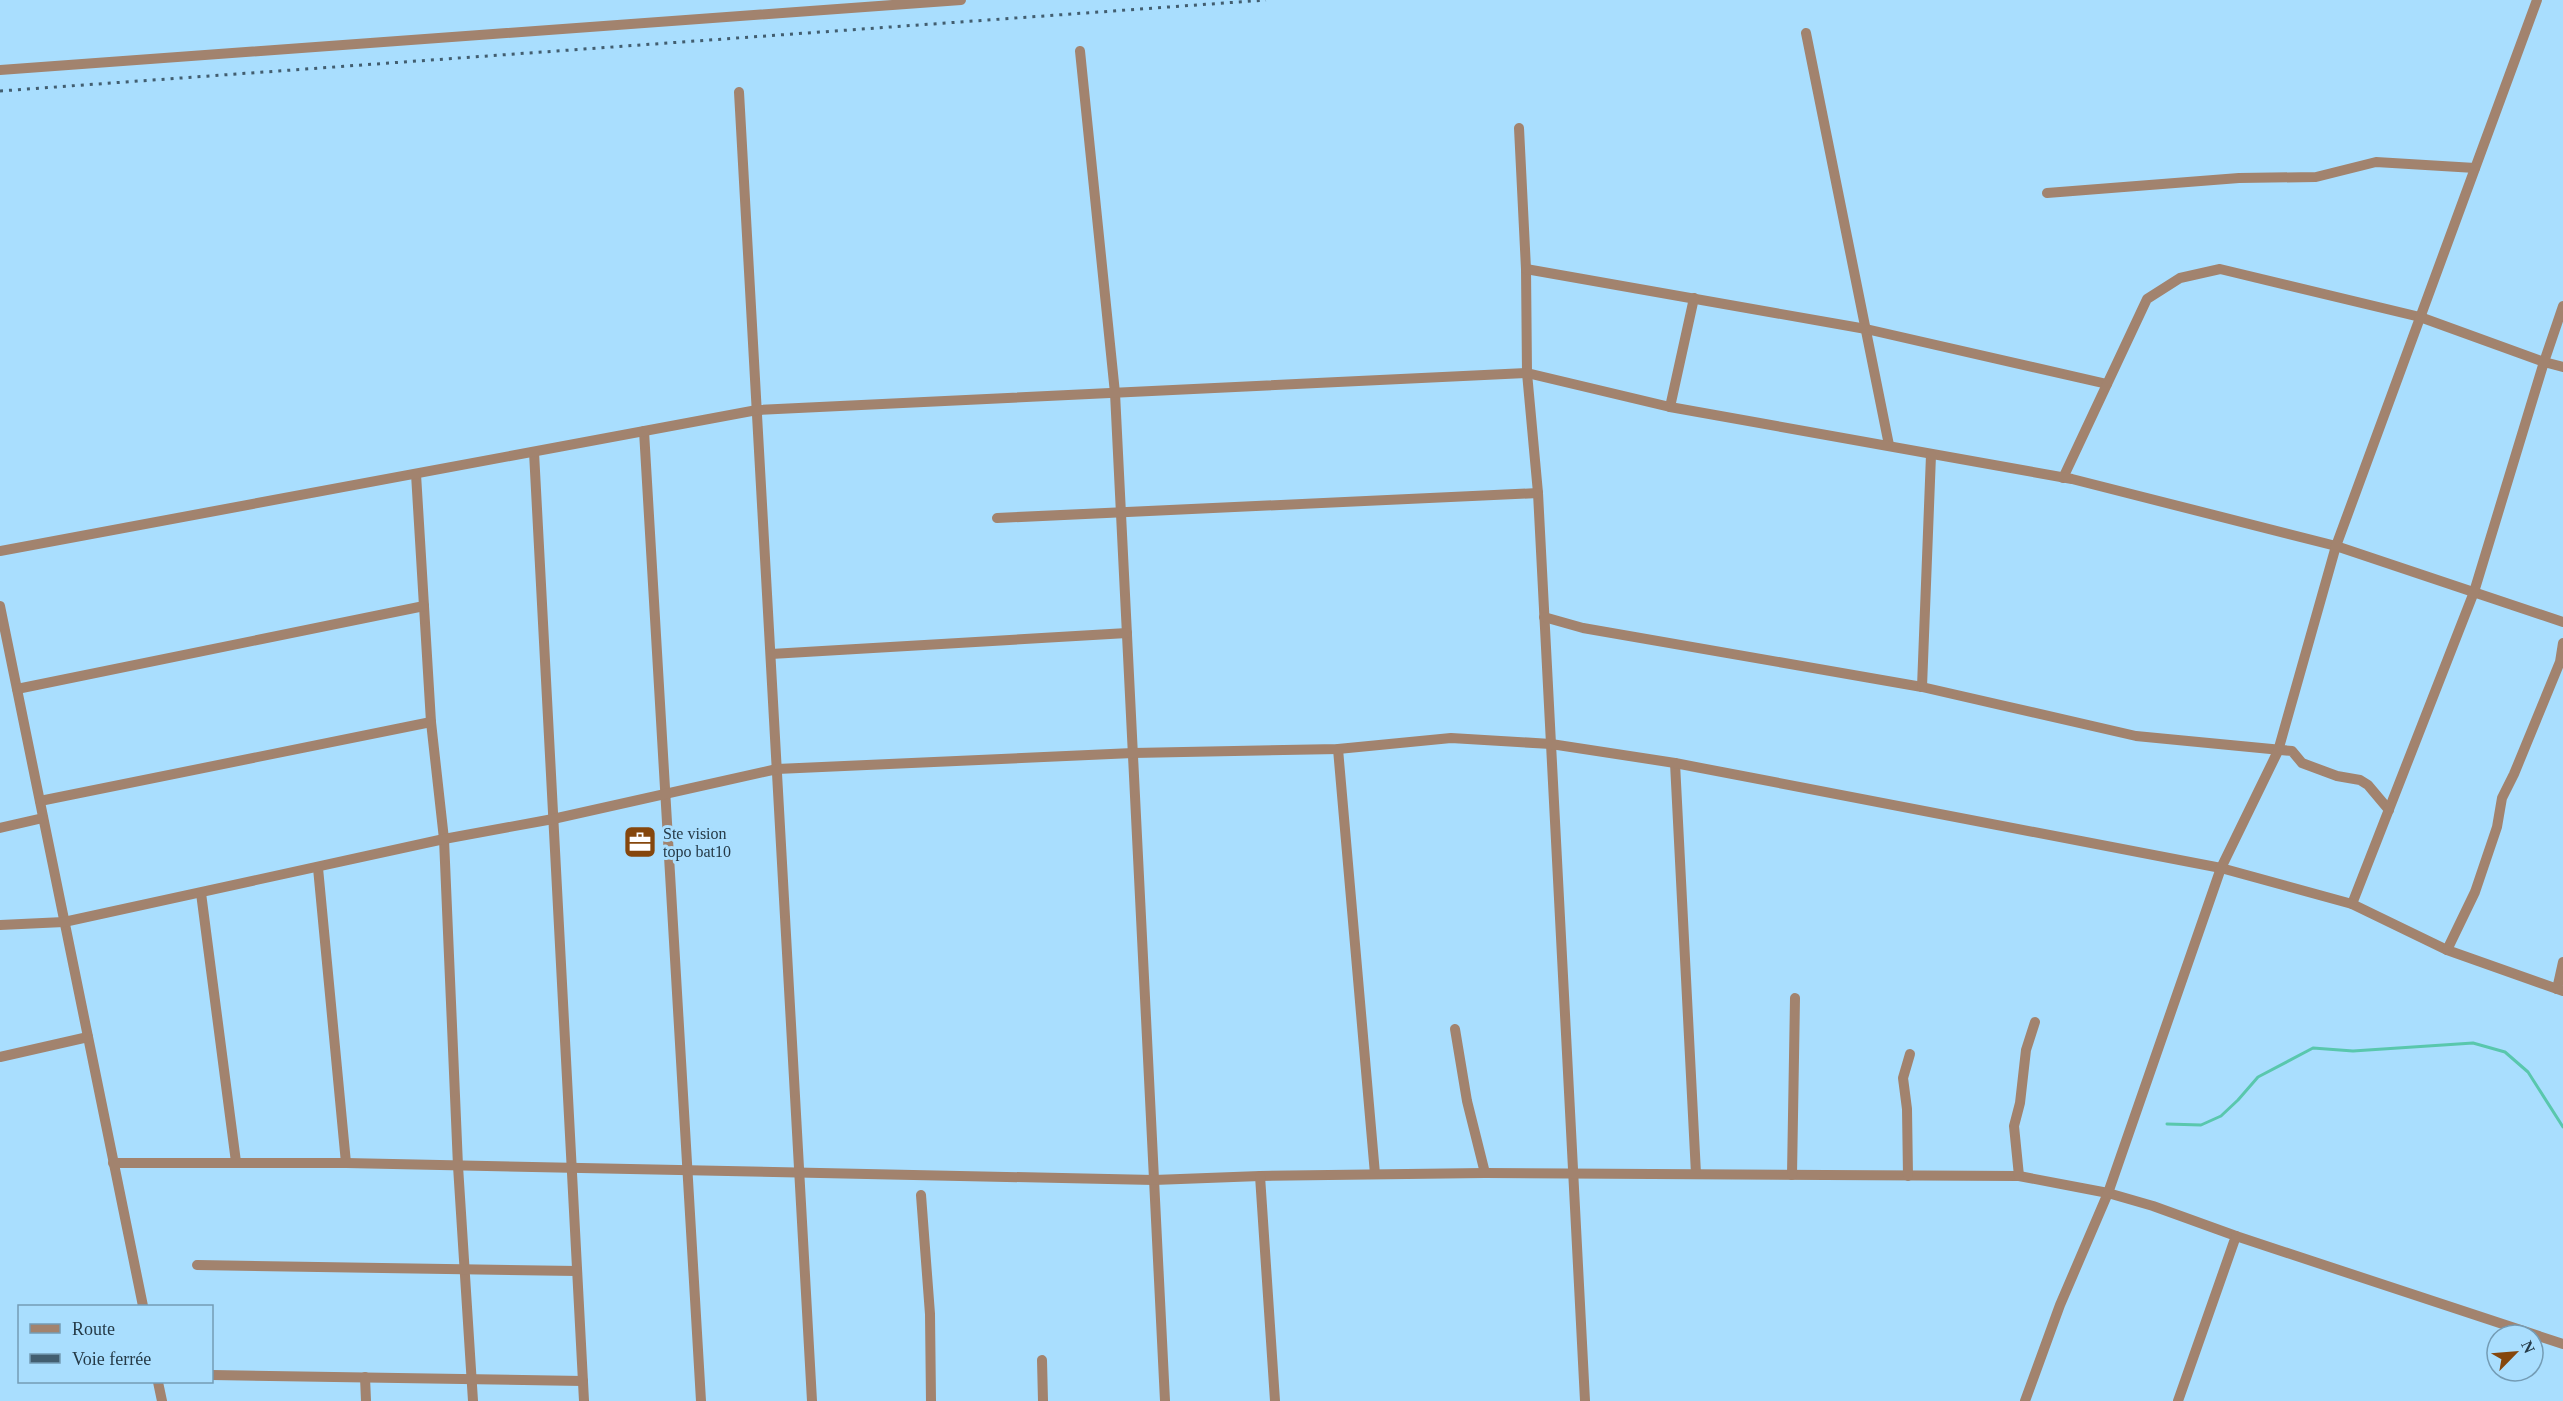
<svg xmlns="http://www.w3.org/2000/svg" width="2563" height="1401" font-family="'Times New Roman',serif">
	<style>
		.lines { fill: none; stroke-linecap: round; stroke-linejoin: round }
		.stream { stroke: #59c7ad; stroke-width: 3 }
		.minor { stroke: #a2836e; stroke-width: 10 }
		.rail { stroke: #425e70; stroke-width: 3; stroke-dasharray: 3 6; stroke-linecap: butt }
		.labels { text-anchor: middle; stroke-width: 6; stroke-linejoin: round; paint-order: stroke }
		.poi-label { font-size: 16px; fill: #253a47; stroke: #a9defe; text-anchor: start }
	</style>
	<rect width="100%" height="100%" fill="#a9defe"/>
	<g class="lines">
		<path class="stream" d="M2167,1124L2201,1125L2221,1116L2238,1100L2258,1077L2313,1048L2353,1051L2473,1043L2505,1052L2528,1072L2563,1127"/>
		<g class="minor">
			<path d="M1806,33L1889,445"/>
			<path d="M1080,51L1115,393L1165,1401"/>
			<path d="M0,70L961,0"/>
			<path d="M739,92L812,1401"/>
			<path d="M1519,128L1526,269L1527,373L1538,493L1585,1401"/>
			<path d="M2047,193L2239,178L2316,177L2376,162L2475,168"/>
			<path d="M1526,269L1866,329L2107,384"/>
			<path d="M1670,407L1694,298"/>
			<path d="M644,431L701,1401"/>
			<path d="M534,452L584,1401"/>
			<path d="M416,474L431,722L444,839L458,1166L473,1401"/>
			<path d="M2063,478L2147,299L2180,278L2220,269L2420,317L2544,362L2563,367"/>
			<path d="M997,518L1538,493"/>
			<path d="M0,551L757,410L1527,373L1670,407L2072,479L2336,546L2563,622"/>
			<path d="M0,606L143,1306"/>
			<path d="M1544,617L1583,628L1922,687L2136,736L2292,751L2302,763L2337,776L2360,780L2368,785L2389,810"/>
			<path d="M771,654L1127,633"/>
			<path d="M1922,687L1931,455"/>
			<path d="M17,689L424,606"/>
			<path d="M1338,749L1375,1174"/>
			<path d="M1675,763L1696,1174"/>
			<path d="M40,801L431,722"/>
			<path d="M0,828L43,818"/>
			<path d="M318,868L346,1163"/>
			<path d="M201,893L236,1162"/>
			<path d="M2352,904L2474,592L2544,362L2563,306"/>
			<path d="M0,925L64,922L444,839L553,819L777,769L1133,753L1338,749L1451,738L1551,744L1675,763L2221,868L2352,904L2447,950L2563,991"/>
			<path d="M2447,950L2475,892L2497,827L2502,798L2514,774L2560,662L2563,643"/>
			<path d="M2557,989L2563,962"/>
			<path d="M1455,1029L1467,1101L1485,1173"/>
			<path d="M0,1057L88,1037"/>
			<path d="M113,1163H346L1154,1180L1260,1176L1485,1173L2019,1176L2108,1193L2153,1206L2236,1236L2178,1401"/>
			<path d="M1792,1175L1795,998"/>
			<path d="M1260,1176L1275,1401"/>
			<path d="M1908,1176L1907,1109L1903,1078L1910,1054"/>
			<path d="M2019,1176L2014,1126L2020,1103L2026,1050L2035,1022"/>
			<path d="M921,1195L930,1314L931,1401"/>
			<path d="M2236,1236L2563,1344"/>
			<path d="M197,1265L577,1271"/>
			<path d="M1042,1360L1043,1401"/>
			<path d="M212,1375L583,1381"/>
			<path d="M365,1377L366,1401"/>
			<path d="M158,1382L162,1401"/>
			<path d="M2025,1401L2060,1305L2108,1193L2221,868L2278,751L2336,546L2537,0"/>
		</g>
		<path class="rail" d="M0,91L1266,0"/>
	</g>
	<defs>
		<g id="office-square" transform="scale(1.725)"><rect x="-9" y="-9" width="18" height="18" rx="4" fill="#85460c" stroke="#a9defe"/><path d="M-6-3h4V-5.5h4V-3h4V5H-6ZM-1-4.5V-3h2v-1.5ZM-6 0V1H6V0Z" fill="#fff"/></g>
	</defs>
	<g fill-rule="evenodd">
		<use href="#office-square" x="640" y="842"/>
	</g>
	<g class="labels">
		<g class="poi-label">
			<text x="663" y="839">Ste vision<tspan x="663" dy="18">topo bat10</tspan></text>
		</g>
	</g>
	<rect x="18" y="1305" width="195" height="78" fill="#a9defe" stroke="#749cb5" stroke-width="1.5"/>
	<rect x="30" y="1324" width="30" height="9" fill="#a2836e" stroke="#749cb5" stroke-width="1.5"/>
	<text x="72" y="1335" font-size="18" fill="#253a47">Route</text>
	<rect x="30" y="1354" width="30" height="9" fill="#425e70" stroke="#749cb5" stroke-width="1.5"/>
	<text x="72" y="1365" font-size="18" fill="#253a47">Voie ferrée</text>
	<g transform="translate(2515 1353) rotate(65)"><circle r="28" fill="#a9defe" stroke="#749cb5" stroke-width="1.5"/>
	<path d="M0-4.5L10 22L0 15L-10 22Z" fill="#85460c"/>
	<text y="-9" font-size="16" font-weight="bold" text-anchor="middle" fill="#253a47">N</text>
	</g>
</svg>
